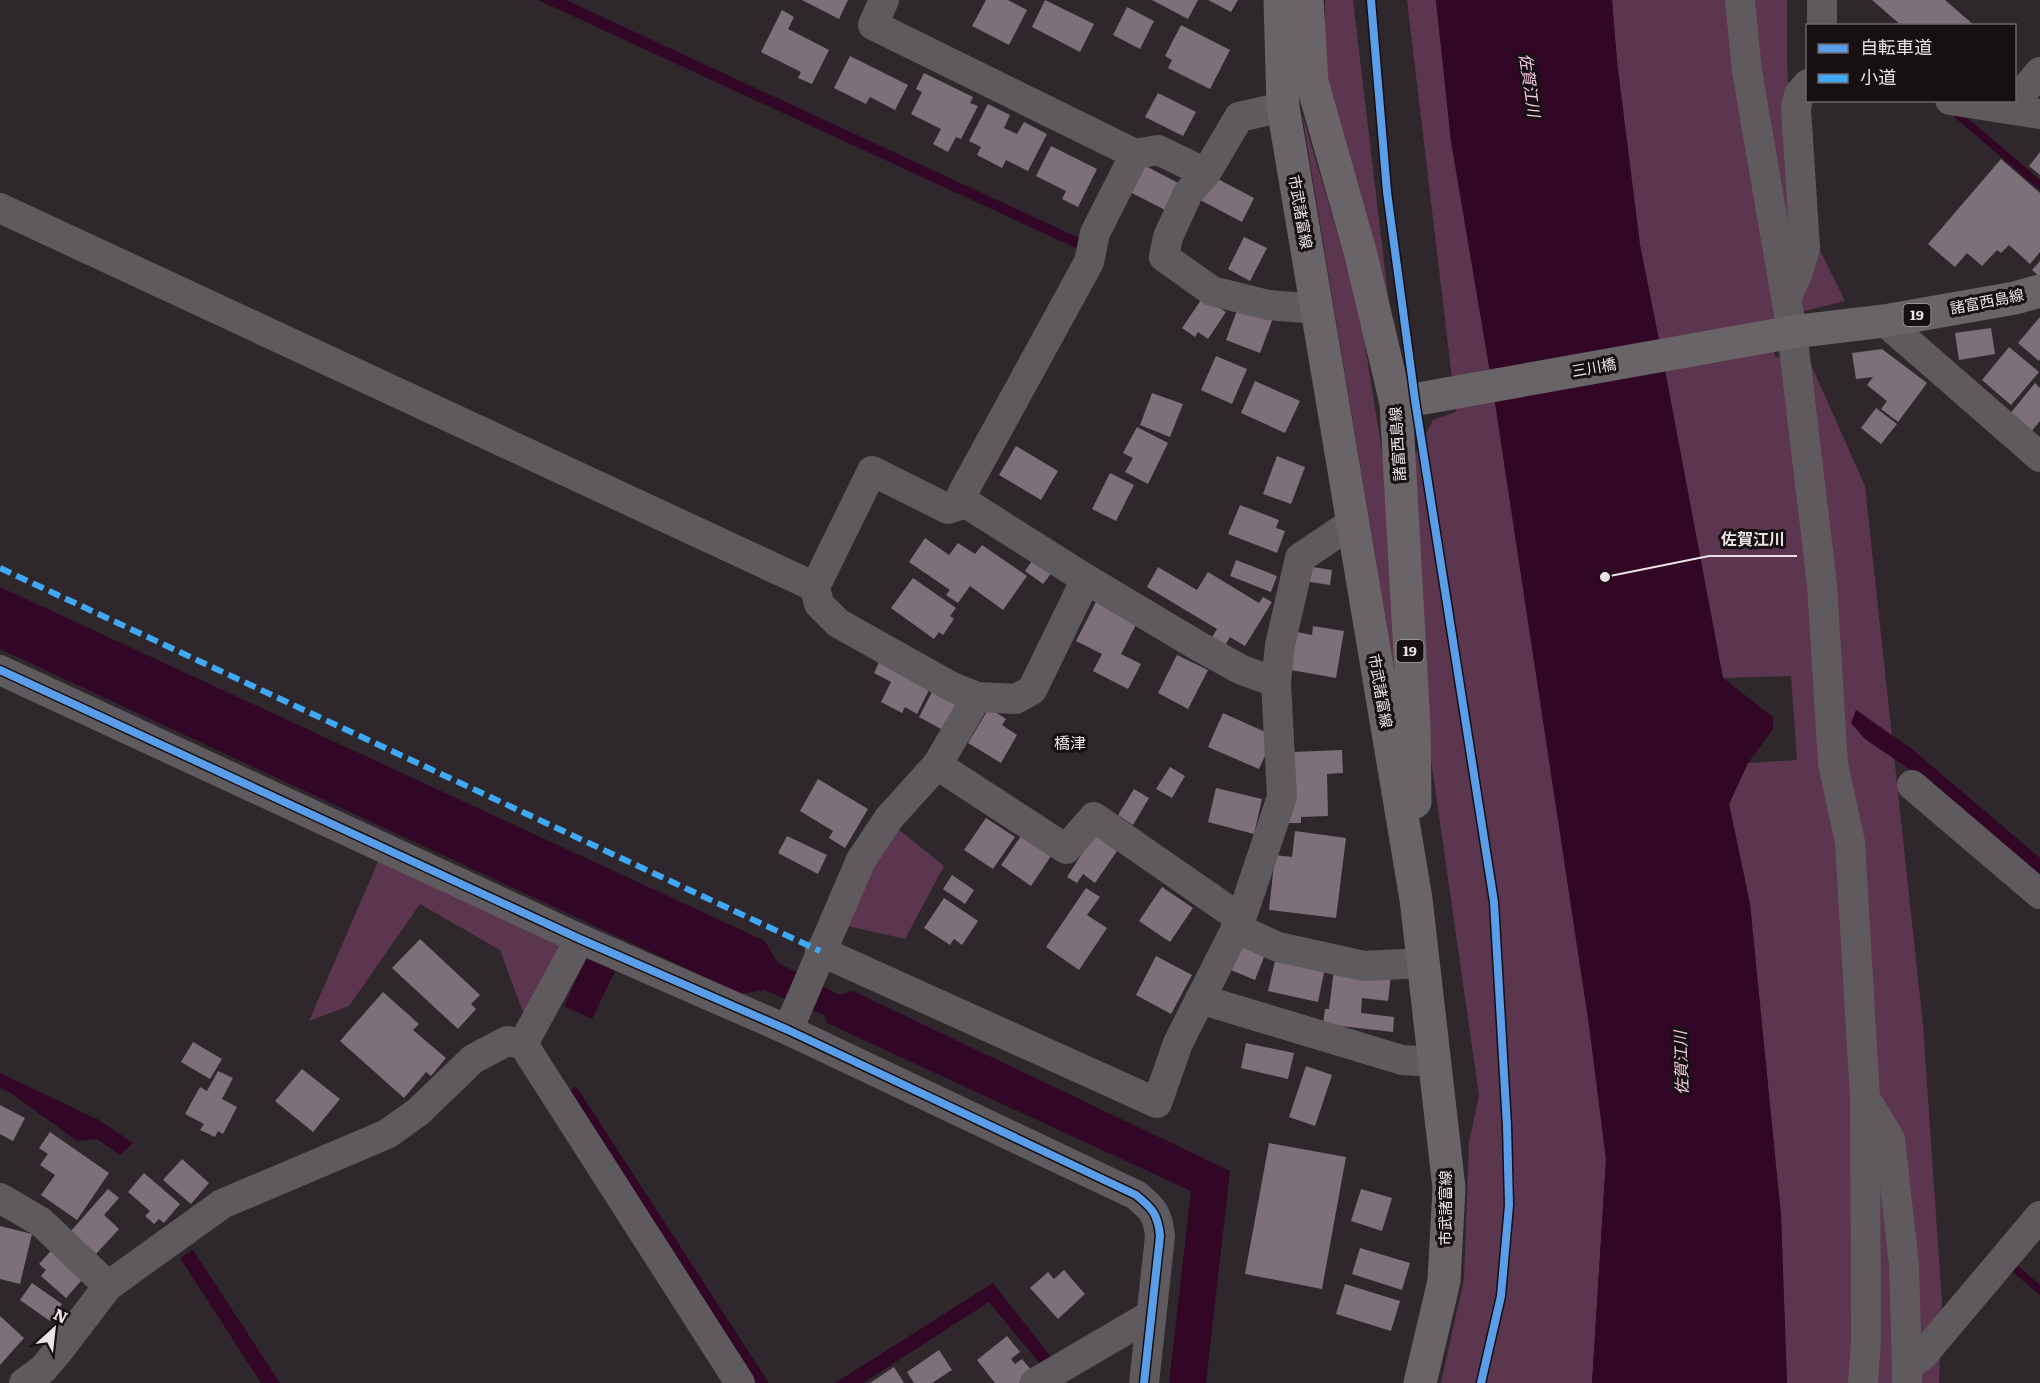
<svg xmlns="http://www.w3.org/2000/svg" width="2040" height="1383" font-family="Literata,'Noto Sans JP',serif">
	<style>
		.green { fill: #5c354e }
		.water { fill: #310725 }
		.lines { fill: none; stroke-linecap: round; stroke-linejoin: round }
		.stream { stroke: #310725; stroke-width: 8 }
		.building { fill: #7d7078 }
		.minor { stroke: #5e5a5d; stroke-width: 30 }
		.major { stroke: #696467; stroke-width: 33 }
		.quiet { stroke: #3fa9f5; stroke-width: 6; stroke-dasharray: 12 6; stroke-linecap: butt }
		.cycleway-casing { stroke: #161013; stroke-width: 11 }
		.cycleway { stroke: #5a9eea; stroke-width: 8 }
		.labels { text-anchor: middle; stroke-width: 6; stroke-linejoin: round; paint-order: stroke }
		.shield { fill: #161013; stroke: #aca4a8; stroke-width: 1.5 }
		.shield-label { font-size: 14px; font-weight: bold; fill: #ece3e8 }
		.street-label { font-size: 15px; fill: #ece3e8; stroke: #161013 }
		.water-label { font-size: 16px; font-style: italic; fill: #fac9e7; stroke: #161013 }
		.neighbourhood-label { font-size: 16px; fill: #ece3e8; stroke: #161013 }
		.leader { fill: none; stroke: #ece3e8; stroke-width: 2 }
		.callout-dot { fill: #ece3e8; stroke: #161013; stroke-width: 2 }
		.callout-label { font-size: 16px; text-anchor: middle; font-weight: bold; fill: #ece3e8; stroke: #161013; stroke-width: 6; stroke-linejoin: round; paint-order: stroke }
	</style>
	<rect width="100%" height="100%" fill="#2e282c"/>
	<g class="green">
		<path d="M1325,0H1353L1394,347L1324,64Z"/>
		<path d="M1407,0H1436L1451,141L1494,396L1589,1025L1606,1159L1592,1383H1441L1464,1279L1469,1143L1479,1095L1428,739L1412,461L1433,420L1456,412Z"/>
		<path d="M1612,0H1787V62L1794,198L1845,301L1772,319L1775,357L1809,360L1865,486L1923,1025L1942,1303L1939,1383H1787L1781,1216L1750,904L1729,804L1748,763L1797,760L1791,676L1723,678L1664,365L1640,245L1617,62Z"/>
		<path d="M1302,114L1359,307L1391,509L1398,694Z"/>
		<path d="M892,824L944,866L905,939L844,925Z"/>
		<path d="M380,857L563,941L527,1023L500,950L420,904L349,1006L309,1021Z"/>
	</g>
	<g class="water">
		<path d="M538,0H566L1081,239L1078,249Z"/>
		<path d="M1436,0H1612L1617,62L1640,245L1664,365L1723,678L1773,717V729L1748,763L1729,804L1750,904L1781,1216L1787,1383H1592L1606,1159L1589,1025L1494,396L1451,141Z"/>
		<path d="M0,587L765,941L777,962L840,995L853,991L1230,1171L1206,1383H1169L1191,1191L827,1023L824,1015L764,990L741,994L0,649Z"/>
		<path d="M1856,710L1912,749L2040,858V880L1912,771L1865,739L1851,723Z"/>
		<path d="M587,956L616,969L592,1019L564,1006Z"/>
		<path d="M0,1073L99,1120L133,1143L120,1155L97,1139L77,1141L11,1093L0,1088Z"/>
		<path d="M576,1086L769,1383H750L563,1095Z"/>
		<path d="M193,1250L280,1383H261L180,1258Z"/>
		<path d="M993,1283L1051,1357L1041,1365L989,1302L863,1383H835Z"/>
	</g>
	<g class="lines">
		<g class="stream">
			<path d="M1958,115L2040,185"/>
			<path d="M2013,1267L2040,1290"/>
		</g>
	</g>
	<g class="building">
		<path d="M802,0H848L839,19Z"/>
		<path d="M986,0H1008L1027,10L1009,45L972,26Z"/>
		<path d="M1045,0L1094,24L1080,52L1032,27Z"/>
		<path d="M1152,0H1198L1188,19Z"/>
		<path d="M1208,0H1238L1231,12Z"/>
		<path d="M1872,0H1945L1975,26H1902Z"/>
		<path d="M1127,7L1154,21L1140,49L1113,35Z"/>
		<path d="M782,10L794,17L788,29L829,50L812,84L798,78L801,72L761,52Z"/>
		<path d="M1181,25L1230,50L1210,89L1168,68L1172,60L1165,56Z"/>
		<path d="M850,56L908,85L895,110L870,97L866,104L834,88Z"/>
		<path d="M924,73L973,97L970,103L978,106L961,139L956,137L948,152L933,144L941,129L911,114L922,92L916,89Z"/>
		<path d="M1158,93L1196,112L1183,136L1145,117Z"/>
		<path d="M988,104L1010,115L1004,128L1017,134L1024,122L1047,134L1028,171L1006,160L1002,168L977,155L981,147L969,141Z"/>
		<path d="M1051,146L1097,169L1078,207L1062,199L1066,191L1036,176Z"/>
		<path d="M2040,152V175L2029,166Z"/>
		<path d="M2001,159L2040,193V252L2030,264L2009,245L2001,253L1997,250L1982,266L1967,253L1955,267L1928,244Z"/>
		<path d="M1144,165L1178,183L1165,210L1130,192Z"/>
		<path d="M1212,176L1254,198L1242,222L1200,200Z"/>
		<path d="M1244,237L1267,248L1250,281L1228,269Z"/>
		<path d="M2040,261V277L2032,270Z"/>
		<path d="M1203,297L1226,312L1208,339L1198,332L1195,337L1182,328Z"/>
		<path d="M1239,305L1273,318L1260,353L1226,340Z"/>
		<path d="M2040,317V359L2039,361L2018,343Z"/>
		<path d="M1991,328L1995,354L1959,360L1955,333Z"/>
		<path d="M2009,347L2039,372L2011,405L1982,380Z"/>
		<path d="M1882,349L1927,383L1898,422L1881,409L1887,401L1867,385L1873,377L1856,379L1852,353Z"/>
		<path d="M1216,356L1247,369L1232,404L1201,390Z"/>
		<path d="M1255,381L1300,401L1285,433L1241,413Z"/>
		<path d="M2035,383L2040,388V421L2030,433L2009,415Z"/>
		<path d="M1152,393L1183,404L1170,437L1140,425Z"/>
		<path d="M1876,408L1897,424L1881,444L1861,428Z"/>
		<path d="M1137,427L1168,443L1148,484L1125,472L1133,458L1123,453Z"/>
		<path d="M1016,446L1058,471L1041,500L999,475Z"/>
		<path d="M1277,456L1305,467L1291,504L1263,494Z"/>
		<path d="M1110,473L1134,485L1116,521L1092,509Z"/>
		<path d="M1240,505L1279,520L1276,528L1285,531L1277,553L1228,534Z"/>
		<path d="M925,538L949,555L958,543L975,554L982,545L1027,576L1003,610L970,586L958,603L946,595L950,590L909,562Z"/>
		<path d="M1034,558L1053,571L1043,584L1025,571Z"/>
		<path d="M1236,560L1277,576L1271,592L1230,576Z"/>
		<path d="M1306,566L1332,570L1330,585L1303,581Z"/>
		<path d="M1158,567L1197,590L1208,572L1259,603L1263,597L1272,602L1245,646L1230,637L1224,647L1211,639L1217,629L1147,587Z"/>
		<path d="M913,578L956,608L950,616L954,619L943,635L939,632L934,639L891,608Z"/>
		<path d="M1098,598L1139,619L1121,654L1141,664L1128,689L1093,671L1102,654L1076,641Z"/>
		<path d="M1313,626L1344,631L1336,678L1291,670L1297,632L1312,635Z"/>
		<path d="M1177,655L1208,670L1188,709L1158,693Z"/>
		<path d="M879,662L932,684L917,714L905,707L902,713L881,702L891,682L874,673Z"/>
		<path d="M934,688L958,700L943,730L919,717Z"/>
		<path d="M989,708L1006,719L1002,725L1017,735L1001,763L968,743Z"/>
		<path d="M1223,713L1274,736L1259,769L1208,747Z"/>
		<path d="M1342,750L1343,773L1327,774L1328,816L1301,817V823H1285L1292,752Z"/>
		<path d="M1170,767L1185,776L1172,798L1156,789Z"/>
		<path d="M818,779L868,809L845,848L829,838L833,831L800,811Z"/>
		<path d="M1216,788L1262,799L1254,834L1208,822Z"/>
		<path d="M1134,789L1149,798L1133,825L1118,815Z"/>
		<path d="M986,818L1015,837L993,869L964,850Z"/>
		<path d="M1093,828L1108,838L1105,843L1117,851L1095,883L1083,874L1077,883L1067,877L1083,852L1078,849Z"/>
		<path d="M1295,831L1346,838L1336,918L1269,910L1275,855L1292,857Z"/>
		<path d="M787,836L827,855L818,874L778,853Z"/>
		<path d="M1021,836L1051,856L1031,886L1001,865Z"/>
		<path d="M952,875L974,890L965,904L943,889Z"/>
		<path d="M1162,887L1193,908L1170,942L1139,921Z"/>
		<path d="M1086,888L1100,897L1087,915L1107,928L1079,970L1046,947Z"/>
		<path d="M944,898L978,921L962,945L954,939L950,945L924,928Z"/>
		<path d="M420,939L480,995L471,1004L476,1009L458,1029L392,968Z"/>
		<path d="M1242,943L1266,952L1255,980L1231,970Z"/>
		<path d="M1156,956L1192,975L1171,1014L1136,995Z"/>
		<path d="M1276,957L1325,968L1318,1002L1268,991Z"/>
		<path d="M1334,969L1391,975L1388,1001L1362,998L1361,1013L1394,1017L1393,1032L1323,1024L1325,1009H1329Z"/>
		<path d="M383,992L419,1024L413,1030L446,1058L431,1076L426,1072L404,1098L340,1041Z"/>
		<path d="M193,1042L222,1059L210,1079L181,1062Z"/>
		<path d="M1246,1043L1294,1053L1288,1079L1241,1068Z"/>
		<path d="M1306,1066L1332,1075L1315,1126L1289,1117Z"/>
		<path d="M302,1069L340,1099L313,1132L275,1101Z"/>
		<path d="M218,1071L233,1078L222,1099L237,1107L223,1134L218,1131L215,1137L200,1130L204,1124L185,1114L200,1087L207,1091Z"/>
		<path d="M0,1105L25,1118L13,1141L0,1134Z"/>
		<path d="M50,1132L109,1173L77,1220L41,1195L55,1175L40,1165L48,1154L39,1148Z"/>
		<path d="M1269,1143L1346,1157L1322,1289L1245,1274Z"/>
		<path d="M182,1159L209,1183L191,1204L163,1180Z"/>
		<path d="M144,1173L180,1204L164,1223L159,1219L154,1224L145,1216L150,1211L128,1192Z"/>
		<path d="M108,1189L119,1198L104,1215L119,1229L96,1254L71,1231Z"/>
		<path d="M1361,1189L1392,1198L1382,1231L1351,1221Z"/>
		<path d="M0,1226L32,1234L20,1284L0,1279Z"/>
		<path d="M57,1244L88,1273L66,1298L41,1276L46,1270L39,1264Z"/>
		<path d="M1360,1248L1410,1263L1402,1290L1352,1274Z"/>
		<path d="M1064,1270L1085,1294L1058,1319L1030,1288L1048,1272L1054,1279Z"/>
		<path d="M32,1283L62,1304L50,1321L20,1300Z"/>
		<path d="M1345,1284L1400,1301L1391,1331L1336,1314Z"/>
		<path d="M0,1316L24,1338L0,1365Z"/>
		<path d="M1007,1336L1020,1352L1011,1359L1015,1364L1022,1359L1033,1372L1019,1383H995L977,1360Z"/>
		<path d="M939,1350L952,1370L932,1383H914L907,1372Z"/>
		<path d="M894,1367L904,1383H870Z"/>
	</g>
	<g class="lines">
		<g class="minor">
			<path d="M884,0L873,25L1135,154L1158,150L1206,173L1239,117L1283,107"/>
			<path d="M1740,0L1747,71L1792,332L1822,585L1833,764L1850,842L1865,1098L1866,1340L1863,1383"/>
			<path d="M1822,26V0"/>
			<path d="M1950,100L2040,114"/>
			<path d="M2009,109L2040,72"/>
			<path d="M1206,173L1188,193L1168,237L1164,257L1212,291L1268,305L1317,309"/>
			<path d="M0,208L815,587"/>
			<path d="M1787,297L1798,272L1805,248L1796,108L1799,94L1808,84"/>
			<path d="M1884,321L2040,457"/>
			<path d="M966,503L962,494L1089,262L1095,233L1135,154"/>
			<path d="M1086,579L966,503L948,509L872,471L815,587L819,604L838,623L952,687L977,697L1016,699L1032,690L1086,579L1200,647L1242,670L1276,682L1280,645L1300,558L1352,523"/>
			<path d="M0,670L580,939L788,1030L1136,1195C1152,1208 1158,1214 1160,1236L1144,1383"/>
			<path d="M937,765L1066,849L1094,817L1241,919"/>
			<path d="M1912,785L2040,894"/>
			<path d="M1236,928L1278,947L1364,966L1423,963"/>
			<path d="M820,951L1157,1103L1178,1043L1241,919L1282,797L1276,682"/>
			<path d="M1200,999L1402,1060L1434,1062"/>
			<path d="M788,1030L861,860L889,818L937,765L977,697"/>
			<path d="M523,1044L580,939"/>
			<path d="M1865,1098L1890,1139L1904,1265L1907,1366"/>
			<path d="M0,1198L41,1222L108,1286"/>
			<path d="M1907,1380V1366L1922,1356L2040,1216"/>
			<path d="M24,1383L43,1369L60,1349L108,1286L222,1204L387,1134L418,1112L473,1059L507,1041L523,1044L740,1383"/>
			<path d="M1035,1383L1151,1315"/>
		</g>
		<g class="major">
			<path d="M1280,0L1283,107L1416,899L1449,1188L1444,1281L1420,1383"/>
			<path d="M1307,0L1312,82L1361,255L1396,403L1414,725L1415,802"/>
			<path d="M1396,403L1792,332L1884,321L2015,298L2040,291"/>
		</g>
		<path class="quiet" d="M0,568L820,951"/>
		<g class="cycleway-casing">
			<g id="cycleway">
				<path d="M1371,0L1387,192L1415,400L1494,902L1507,1126L1509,1205L1501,1296L1481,1383"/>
				<path d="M0,670L580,939L788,1030L1136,1195C1152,1208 1158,1214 1160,1236L1144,1383"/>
			</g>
		</g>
		<use href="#cycleway" class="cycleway"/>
	</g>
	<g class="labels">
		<g class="shield">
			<rect x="1903.5" y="304" width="27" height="22" rx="4.5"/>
			<rect x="1396.5" y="640" width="27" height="22" rx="4.5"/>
		</g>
		<g class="shield-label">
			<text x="1917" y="320">19</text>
			<text x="1410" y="656">19</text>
		</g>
		<g class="street-label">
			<text transform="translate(1300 212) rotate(80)" y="5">市武諸富線</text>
			<text transform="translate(1987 302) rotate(-11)" y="5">諸富西島線</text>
			<text transform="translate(1594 368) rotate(-10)" y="5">三川橋</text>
			<text transform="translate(1398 444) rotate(-94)" y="5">諸富西島線</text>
			<text transform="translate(1380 691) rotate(80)" y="5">市武諸富線</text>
			<text transform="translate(1446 1208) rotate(-90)" y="5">市武諸富線</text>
		</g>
		<g class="water-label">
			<text transform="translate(1530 85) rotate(82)" y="6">佐賀江川</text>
			<text transform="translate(1681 1063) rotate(-92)" y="6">佐賀江川</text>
		</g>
		<g class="neighbourhood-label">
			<text x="1070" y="749">橋津</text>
		</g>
	</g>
	<path class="leader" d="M1605 577L1709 556H1797"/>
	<circle class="callout-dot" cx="1605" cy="577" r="6"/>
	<g class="callout-label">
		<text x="1753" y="545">佐賀江川</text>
	</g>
	<rect x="1806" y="24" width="210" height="78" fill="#161013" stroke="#6c6468" stroke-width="1.5"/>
	<rect x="1818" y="44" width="30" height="9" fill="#5a9eea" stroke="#6c6468" stroke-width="1.5"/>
	<text x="1860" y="54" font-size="18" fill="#ece3e8">自転車道</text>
	<rect x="1818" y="74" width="30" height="9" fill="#3fa9f5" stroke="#6c6468" stroke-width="1.5"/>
	<text x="1860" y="84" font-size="18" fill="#ece3e8">小道</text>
	<g transform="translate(54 1329) rotate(27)" stroke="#161013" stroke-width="4.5" paint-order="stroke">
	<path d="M0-4.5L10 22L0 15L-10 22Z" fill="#ece3e8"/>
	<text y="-9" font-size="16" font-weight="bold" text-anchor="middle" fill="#ece3e8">N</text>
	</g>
</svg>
